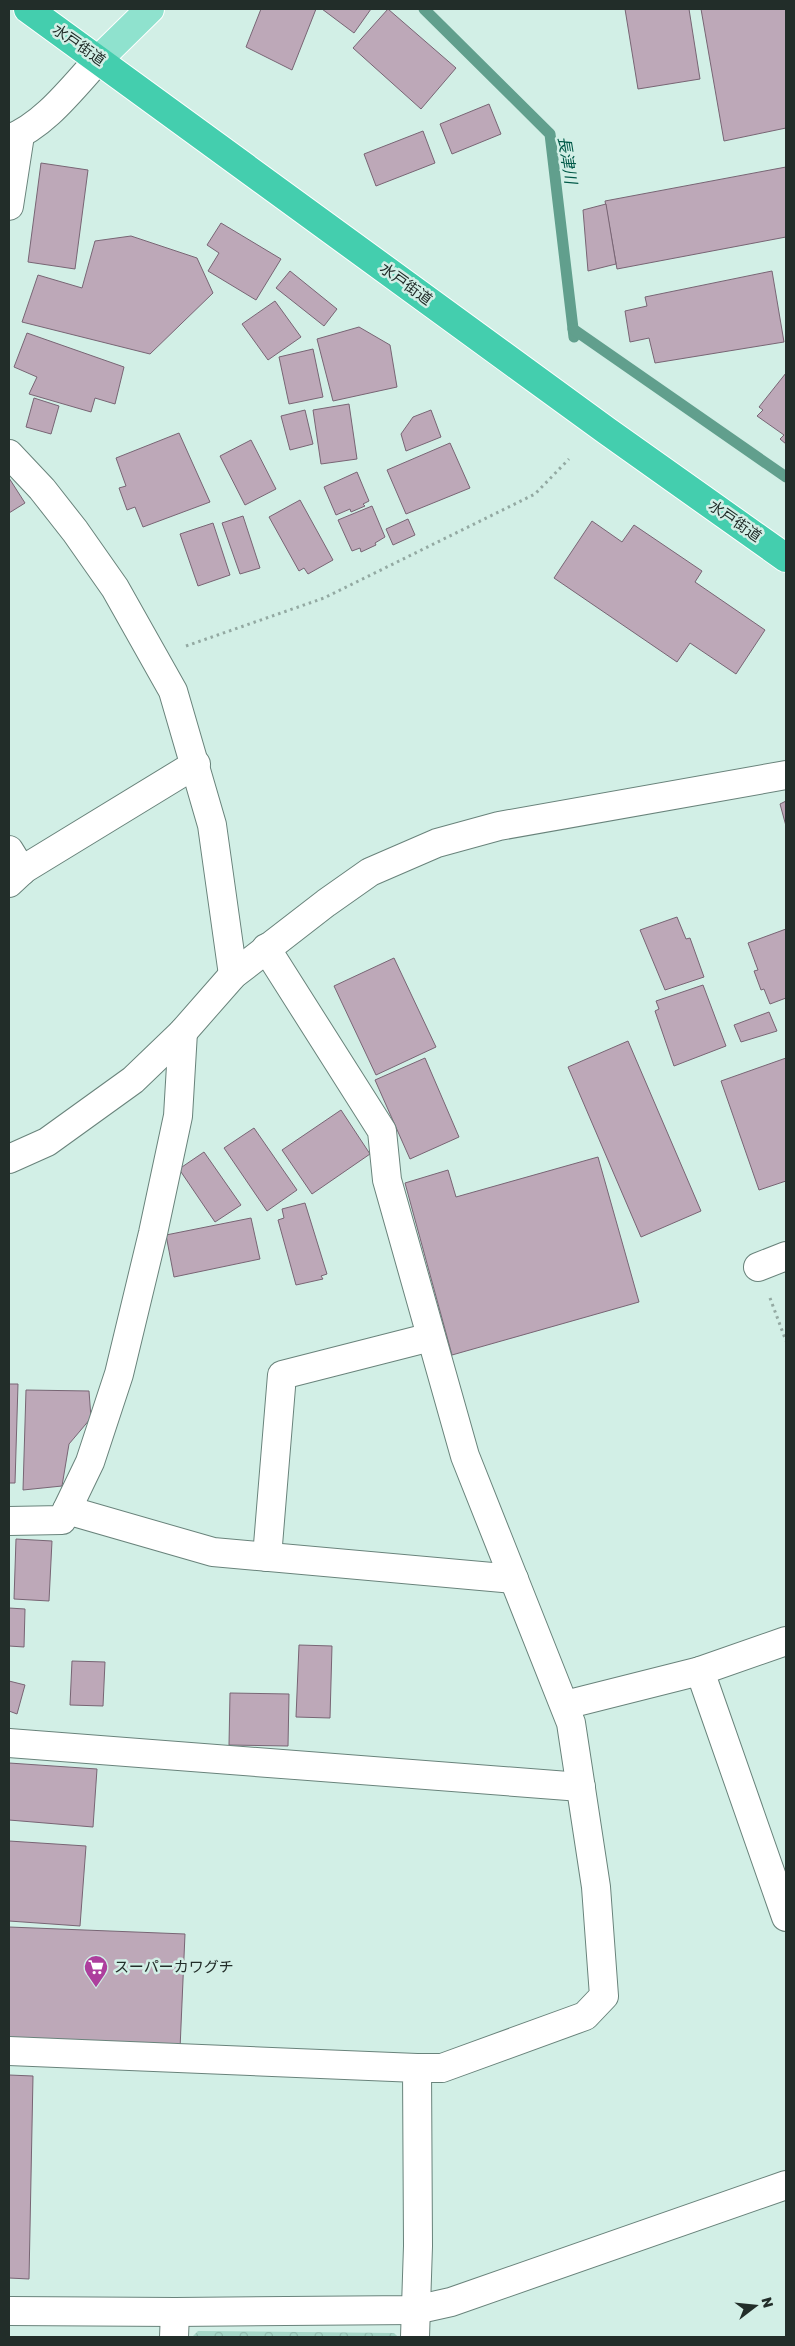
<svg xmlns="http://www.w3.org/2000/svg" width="795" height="2346" font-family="Rubik,'Noto Sans JP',sans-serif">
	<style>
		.park { fill: url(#park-crowns) }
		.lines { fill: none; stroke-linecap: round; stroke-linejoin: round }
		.stream { stroke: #619f8d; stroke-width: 11 }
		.building { fill: #bda8b8; stroke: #786574 }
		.minor-casing { stroke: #69837b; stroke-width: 30 }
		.major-casing { stroke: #fff; stroke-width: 30 }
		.highway-casing { stroke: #fff; stroke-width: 30 }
		.path { stroke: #93a9a2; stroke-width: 3; stroke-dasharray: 2.5 4; stroke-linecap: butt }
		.minor { stroke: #fff; stroke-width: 28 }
		.major { stroke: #8fe2ce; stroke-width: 28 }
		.highway { stroke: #44ceae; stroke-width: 28 }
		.labels { text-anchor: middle; stroke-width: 5; stroke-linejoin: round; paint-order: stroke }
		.street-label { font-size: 15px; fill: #222d29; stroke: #d2efe6 }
		.poi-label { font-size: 15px; fill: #222d29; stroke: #d2efe6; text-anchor: start }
		.water-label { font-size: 16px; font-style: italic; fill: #005948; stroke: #d2efe6 }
	</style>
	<defs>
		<pattern id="park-crowns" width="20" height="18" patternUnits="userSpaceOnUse" patternTransform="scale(1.25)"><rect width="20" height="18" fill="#a6d7c8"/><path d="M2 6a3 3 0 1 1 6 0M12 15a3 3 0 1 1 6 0" fill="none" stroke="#8fb9ac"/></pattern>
	</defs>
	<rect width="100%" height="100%" fill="#d2efe6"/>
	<path class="park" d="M198,2331L394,2333L398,2337H192Z"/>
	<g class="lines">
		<g class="stream">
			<path d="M424,9L550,134L574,337"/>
			<path d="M573,329L786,477"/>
		</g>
	</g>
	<g class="building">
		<path d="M261,9H316L292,70L246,47Z"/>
		<path d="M322,9H371L354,33Z"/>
		<path d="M388,9L456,68L421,109L353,48Z"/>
		<path d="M625,9H689L700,79L638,89Z"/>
		<path d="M701,9H786V128L724,141Z"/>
		<path d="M489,104L501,134L452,154L440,124Z"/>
		<path d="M423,131L435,163L376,186L364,154Z"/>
		<path d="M41,163L88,170L75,269L28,262Z"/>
		<path d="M786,167V237L617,269L605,201Z"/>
		<path d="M606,204L616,264L588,271L583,210Z"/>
		<path d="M221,223L281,259L256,300L208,271L219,253L207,245Z"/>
		<path d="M131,236L197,258L213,293L150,354L22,322L38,275L82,288L95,241Z"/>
		<path d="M290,271L337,309L324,326L276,288Z"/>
		<path d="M772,271L784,342L655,363L649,338L630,342L625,311L647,306L645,297Z"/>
		<path d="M275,301L301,337L268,360L242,324Z"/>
		<path d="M359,327L390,345L397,387L333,401L317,339Z"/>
		<path d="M27,333L124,367L115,404L95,398L91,412L29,394L37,377L14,367Z"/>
		<path d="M313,349L323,397L289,404L279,357Z"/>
		<path d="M786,373V444L780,439L784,435L757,416L763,410L759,407Z"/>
		<path d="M34,398L59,406L51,434L26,427Z"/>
		<path d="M349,404L357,459L321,464L313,410Z"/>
		<path d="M305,410L313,444L290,450L281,416Z"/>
		<path d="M431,410L441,437L406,451L401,434L413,417Z"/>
		<path d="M179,433L210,502L143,527L135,507L127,510L119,488L126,486L116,458Z"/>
		<path d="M251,440L276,489L245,505L220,456Z"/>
		<path d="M450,443L470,488L406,514L387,470Z"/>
		<path d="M357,472L369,501L363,504L365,506L351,512L350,509L336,515L324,487Z"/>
		<path d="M9,478L25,503L9,513Z"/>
		<path d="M300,500L333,560L308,574L304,568L299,571L269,517Z"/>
		<path d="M372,506L385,537L375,543L376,545L361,552L360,548L352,551L338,520Z"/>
		<path d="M243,516L260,568L240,574L222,523Z"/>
		<path d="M408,519L415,535L393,545L386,529Z"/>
		<path d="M592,521L622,542L634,525L702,571L695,582L765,630L736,674L690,643L677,662L554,578Z"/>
		<path d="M213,523L230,575L198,586L180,534Z"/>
		<path d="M786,801V826L780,804Z"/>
		<path d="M677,917L686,939L690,938L704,977L665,990L640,930Z"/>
		<path d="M786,929V998L770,1004L764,989L761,990L754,971L758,970L748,943Z"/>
		<path d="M394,958L436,1047L376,1075L334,986Z"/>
		<path d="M703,985L726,1046L674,1066L655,1011L659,1009L656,1001Z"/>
		<path d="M769,1012L777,1031L741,1042L734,1025Z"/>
		<path d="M628,1041L701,1211L641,1237L568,1067Z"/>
		<path d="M425,1058L459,1137L410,1159L375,1080Z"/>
		<path d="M786,1058V1181L759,1190L721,1081Z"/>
		<path d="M341,1110L370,1154L312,1194L282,1150Z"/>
		<path d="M254,1128L297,1190L267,1211L224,1148Z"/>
		<path d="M204,1152L241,1205L215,1222L179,1169Z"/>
		<path d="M598,1157L639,1302L452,1355L405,1183L448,1170L456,1197Z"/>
		<path d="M305,1203L327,1274L321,1276L323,1279L296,1285L278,1220L284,1218L282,1209Z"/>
		<path d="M251,1218L260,1259L174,1277L166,1235Z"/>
		<path d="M9,1384H18L15,1483H9Z"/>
		<path d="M26,1390L89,1391L91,1418L69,1444L62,1486L23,1490Z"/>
		<path d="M16,1539L52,1541L49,1601L14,1599Z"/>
		<path d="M9,1608L25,1609L24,1647L9,1646Z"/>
		<path d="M299,1645L332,1646L330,1718L296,1717Z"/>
		<path d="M72,1661L105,1662L103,1706L70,1705Z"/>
		<path d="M9,1681L25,1685L17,1714L9,1711Z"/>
		<path d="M230,1693L289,1694L288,1746L229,1745Z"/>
		<path d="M9,1763L97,1769L93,1827L9,1820Z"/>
		<path d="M9,1841L86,1846L80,1926L9,1921Z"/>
		<path d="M9,1927L185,1934L180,2049L9,2041Z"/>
		<path d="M9,2075L33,2076L29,2279L9,2278Z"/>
	</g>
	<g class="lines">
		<g class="minor-casing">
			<g id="minor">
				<path d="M9,139C45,125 73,87 99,59"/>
				<path d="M9,206L20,135"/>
				<path d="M9,454L42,489L75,531L115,588L173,691L212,825L233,975"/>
				<path d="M9,850L22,871"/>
				<path d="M9,883L24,869L196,764"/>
				<path d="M266,948L382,1131L387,1180L465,1456L571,1723L596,1887L604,1996L585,2016L442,2068H417"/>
				<path d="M9,1159L47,1142L133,1080L183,1032L233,975L326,903L370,872L437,843L499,826L786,775"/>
				<path d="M758,1267L786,1256"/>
				<path d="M67,1510L213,1552L514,1579"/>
				<path d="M9,1521L62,1520L90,1462L119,1374L153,1233L178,1116L183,1032"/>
				<path d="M267,1557L282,1375L431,1337"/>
				<path d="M700,1671L786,1917"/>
				<path d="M565,1705L700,1671L786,1641"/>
				<path d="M9,1743L581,1787"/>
				<path d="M9,2051L417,2068L418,2246L415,2337"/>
				<path d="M9,2311L175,2312L415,2310L451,2302L786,2185"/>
				<path d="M174,2337L175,2312"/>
			</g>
		</g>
		<g class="major-casing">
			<path id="major" d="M99,59L150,9"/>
		</g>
		<g class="highway-casing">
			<path id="highway" d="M28,9L607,431L786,558"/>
		</g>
		<g class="path">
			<path d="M186,646L324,598L535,494L569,459"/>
			<path d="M770,1298L786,1341"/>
		</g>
		<use href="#minor" class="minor"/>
		<use href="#major" class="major"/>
		<use href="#highway" class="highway"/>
	</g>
	<defs>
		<g id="supermarket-pin" transform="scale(1.25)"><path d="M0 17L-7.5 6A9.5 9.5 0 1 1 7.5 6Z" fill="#ad3f9d" stroke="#d2efe6"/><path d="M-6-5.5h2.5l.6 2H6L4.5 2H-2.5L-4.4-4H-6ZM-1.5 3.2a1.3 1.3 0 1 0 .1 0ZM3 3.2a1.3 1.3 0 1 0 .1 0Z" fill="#fff"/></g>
	</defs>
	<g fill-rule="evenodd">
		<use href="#supermarket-pin" x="96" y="1967"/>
	</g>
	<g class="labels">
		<g class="street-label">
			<text transform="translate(79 45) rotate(35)" y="5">水戸街道</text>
			<text transform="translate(406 284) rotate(36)" y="5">水戸街道</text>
			<text transform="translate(735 521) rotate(35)" y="5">水戸街道</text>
		</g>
		<g class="poi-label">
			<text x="114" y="1972">スーパーカワグチ</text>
		</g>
		<g class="water-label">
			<text transform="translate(568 160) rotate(81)" y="6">長津川</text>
		</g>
	</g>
	<rect width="795" height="2346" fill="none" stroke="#222d29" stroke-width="20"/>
	<g transform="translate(755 2306) rotate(74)" stroke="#d2efe6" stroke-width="4" paint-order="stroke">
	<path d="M0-4L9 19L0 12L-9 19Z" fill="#222d29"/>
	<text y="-8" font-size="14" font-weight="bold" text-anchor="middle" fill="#222d29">N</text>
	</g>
</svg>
